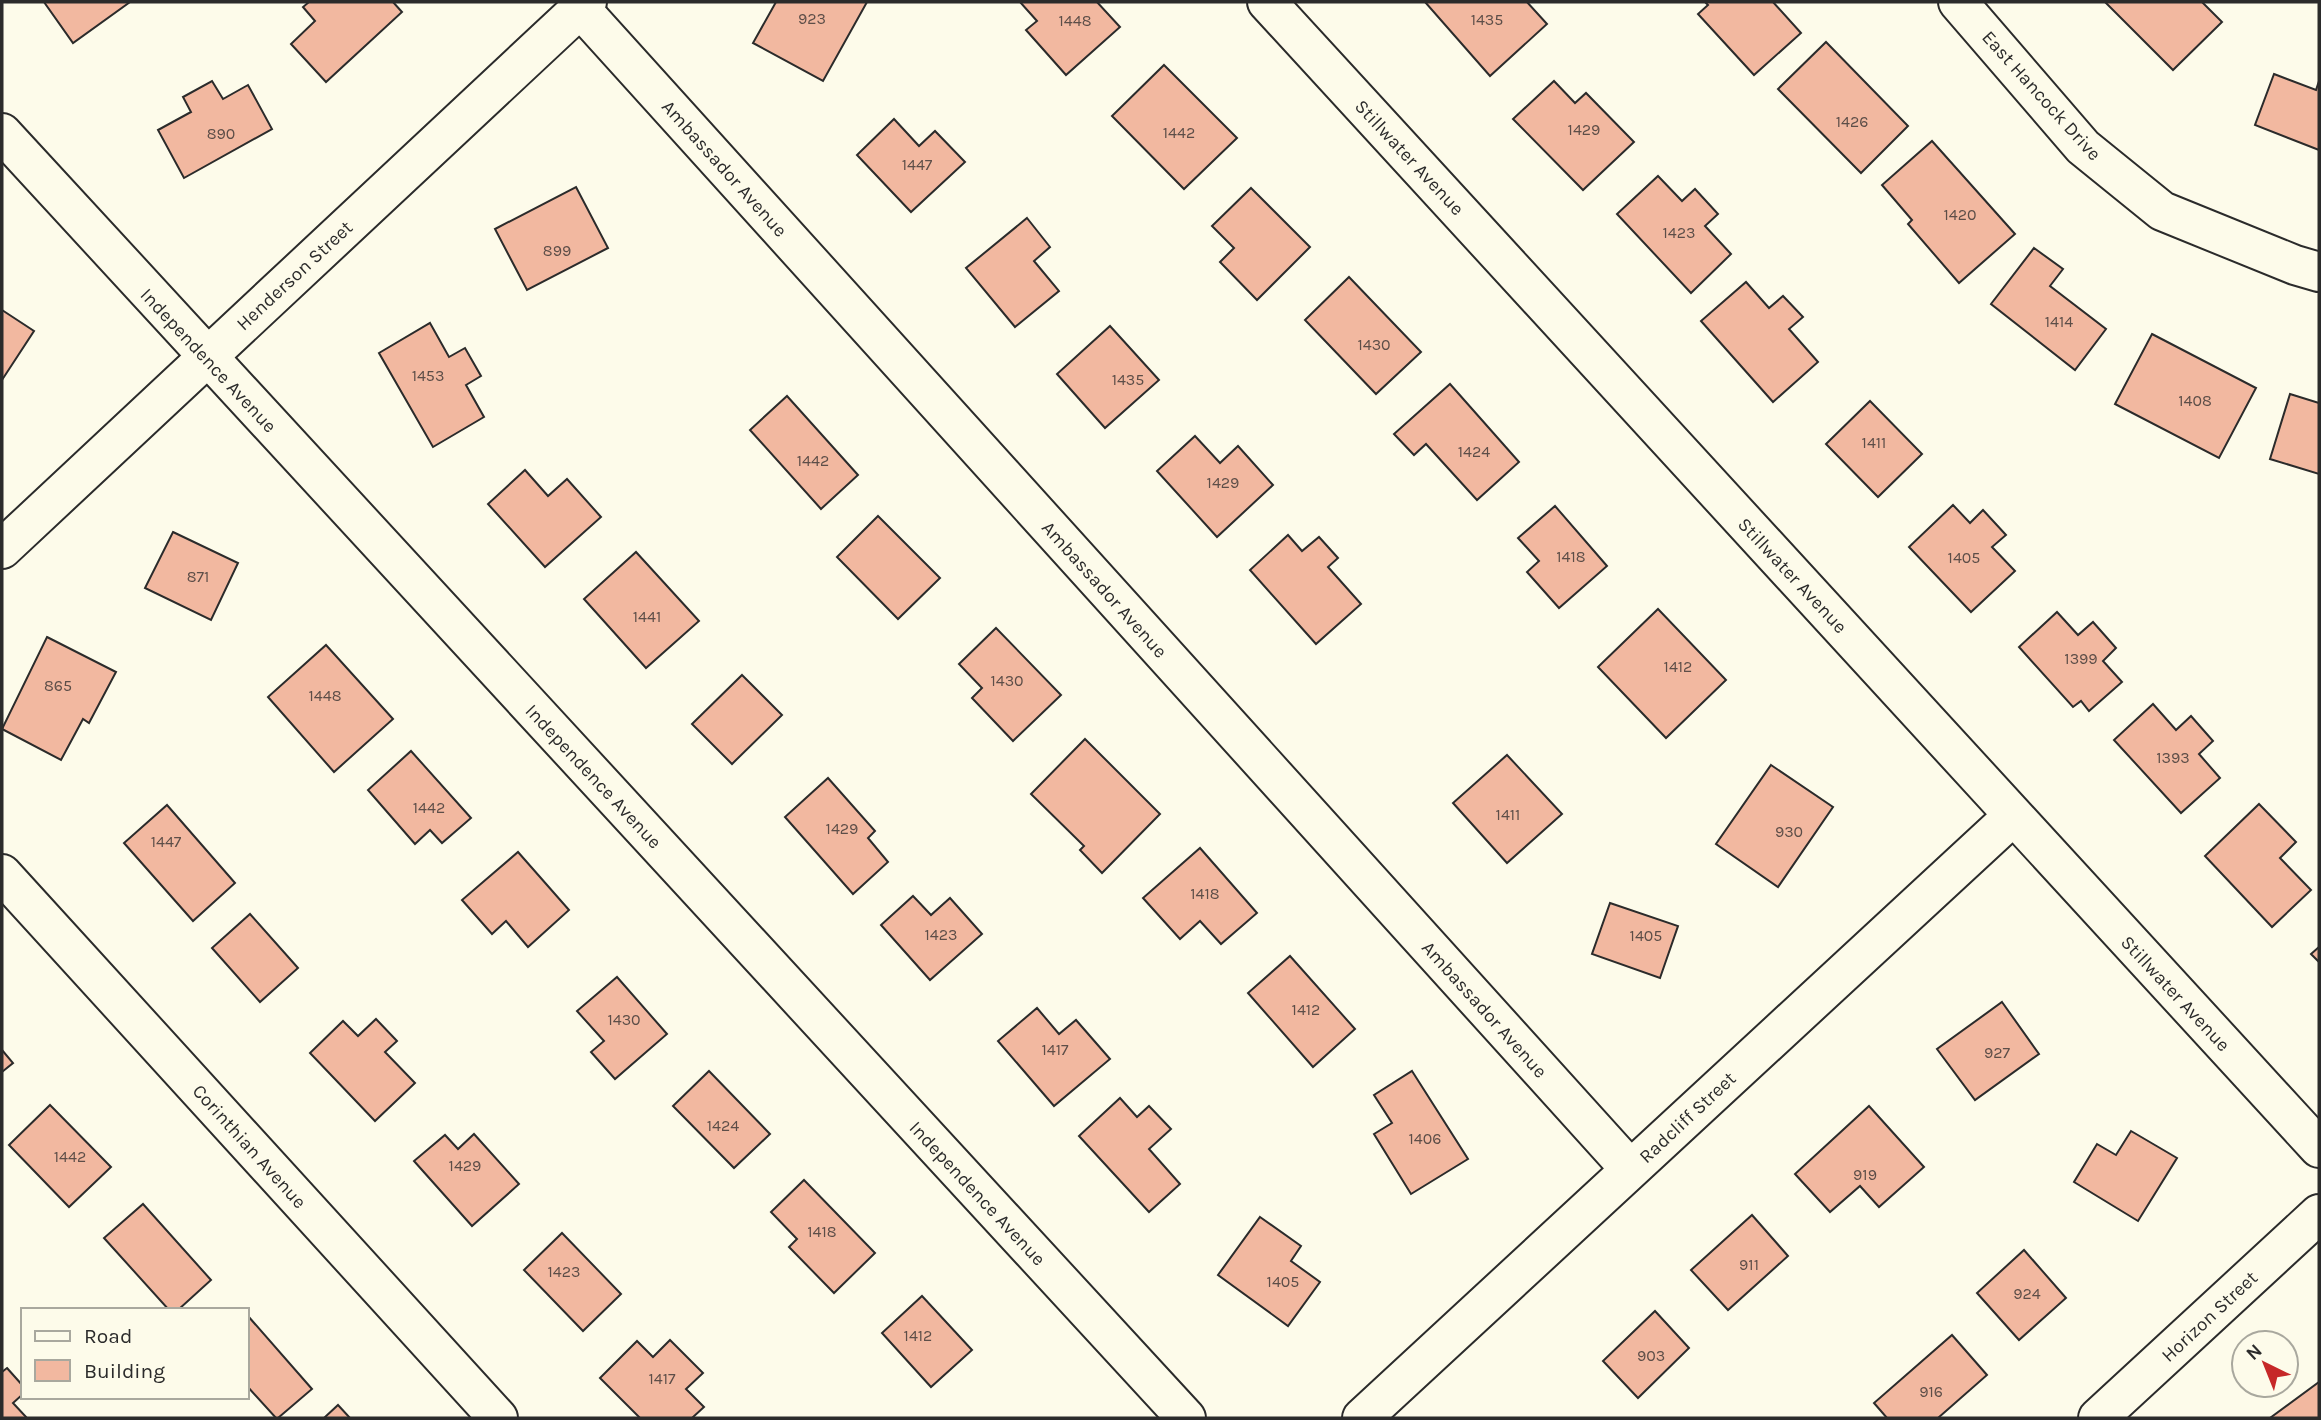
<svg xmlns="http://www.w3.org/2000/svg" width="2321" height="1420" font-family="Karla,sans-serif">
	<style>
		.building { fill: #f2b8a0; stroke: #2b2b2b; stroke-width: 2 }
		.lines { fill: none; stroke-linecap: round; stroke-linejoin: round }
		.street-casing { stroke: #2b2b2b; stroke-width: 42 }
		.street { stroke: #fdfbea; stroke-width: 38 }
		.labels { text-anchor: middle; stroke-width: 5; stroke-linejoin: round; paint-order: stroke }
		.number-label { font-size: 16px; fill: #5d4e48 }
		.street-label { font-size: 19px; fill: #2b2b2b; stroke: #fdfbea }
	</style>
	<rect width="100%" height="100%" fill="#fdfbea"/>
	<g class="building">
		<path d="M44,2H130L73,43Z"/>
		<path d="M309,2H393L402,12L326,82L291,44L315,21L303,7Z"/>
		<path d="M776,2H867L823,81L753,43Z"/>
		<path d="M1020,2H1097L1120,27L1066,75L1026,30L1037,21Z"/>
		<path d="M1425,2H1527L1547,24L1490,76Z"/>
		<path d="M1705,2H1773L1801,33L1754,75L1698,14L1708,5Z"/>
		<path d="M2105,2H2202L2222,22L2173,70Z"/>
		<path d="M1826,42L1908,126L1861,173L1778,89Z"/>
		<path d="M1164,65L1237,138L1184,189L1112,116Z"/>
		<path d="M2274,74L2316,90L2319,81V150L2255,125Z"/>
		<path d="M212,81L223,99L248,85L272,129L184,178L158,130L191,112L183,97Z"/>
		<path d="M1554,81L1575,103L1586,93L1634,142L1583,190L1513,119Z"/>
		<path d="M894,119L919,146L935,131L965,162L911,212L857,155Z"/>
		<path d="M1932,141L2015,234L1959,283L1908,224L1912,220L1882,185Z"/>
		<path d="M1658,176L1682,201L1695,189L1718,214L1705,226L1731,254L1691,293L1617,214Z"/>
		<path d="M576,187L608,248L527,290L495,229Z"/>
		<path d="M1251,188L1310,247L1257,300L1220,262L1234,248L1212,226Z"/>
		<path d="M1027,218L1050,247L1034,261L1059,291L1015,327L966,268Z"/>
		<path d="M2034,248L2063,269L2050,286L2106,329L2075,370L1991,304Z"/>
		<path d="M1349,277L1421,352L1376,394L1305,320Z"/>
		<path d="M1746,282L1769,308L1783,296L1803,317L1789,329L1818,362L1773,402L1701,321Z"/>
		<path d="M2,310L34,331L2,380Z"/>
		<path d="M430,323L449,357L465,348L481,376L466,385L484,417L433,447L379,353Z"/>
		<path d="M1110,326L1159,380L1105,428L1057,374Z"/>
		<path d="M2152,334L2256,388L2219,458L2115,404Z"/>
		<path d="M1450,384L1519,462L1477,500L1426,444L1414,455L1394,434Z"/>
		<path d="M2290,394L2319,403V474L2270,459Z"/>
		<path d="M787,396L858,475L821,509L750,430Z"/>
		<path d="M1870,401L1922,454L1878,497L1826,444Z"/>
		<path d="M1195,436L1220,463L1238,446L1273,485L1217,537L1157,471Z"/>
		<path d="M525,470L548,496L567,479L601,517L545,567L488,504Z"/>
		<path d="M1953,505L1970,523L1983,510L2006,535L1992,547L2015,571L1971,612L1909,547Z"/>
		<path d="M1555,506L1607,566L1559,608L1527,572L1539,561L1518,538Z"/>
		<path d="M878,516L940,578L898,619L837,557Z"/>
		<path d="M173,532L238,563L211,620L145,588Z"/>
		<path d="M1288,535L1302,551L1319,537L1338,558L1328,567L1361,604L1316,644L1250,570Z"/>
		<path d="M636,552L699,621L646,668L584,599Z"/>
		<path d="M1658,609L1726,680L1666,738L1598,667Z"/>
		<path d="M2057,612L2078,635L2093,622L2116,648L2103,661L2122,682L2089,711L2081,701L2073,707L2019,647Z"/>
		<path d="M996,628L1061,695L1013,741L972,698L982,688L959,664Z"/>
		<path d="M47,637L116,672L89,723L83,719L61,760L2,729Z"/>
		<path d="M326,645L393,719L334,772L268,697Z"/>
		<path d="M742,675L782,715L732,764L692,724Z"/>
		<path d="M2153,704L2176,730L2191,716L2213,741L2199,754L2220,778L2181,813L2114,740Z"/>
		<path d="M1085,739L1160,814L1102,873L1080,850L1084,846L1031,794Z"/>
		<path d="M411,751L471,818L442,843L430,830L415,844L368,790Z"/>
		<path d="M1507,755L1562,814L1507,863L1453,803Z"/>
		<path d="M1771,765L1833,807L1778,887L1716,844Z"/>
		<path d="M828,778L875,831L868,838L888,862L853,894L785,817Z"/>
		<path d="M2259,804L2296,842L2280,858L2311,890L2272,927L2205,856Z"/>
		<path d="M167,805L235,883L193,921L124,843Z"/>
		<path d="M1200,848L1257,913L1221,944L1200,921L1180,939L1143,898Z"/>
		<path d="M518,852L569,910L528,947L506,921L492,934L462,900Z"/>
		<path d="M913,896L931,915L950,898L982,934L930,980L881,925Z"/>
		<path d="M1610,903L1678,926L1660,978L1592,954Z"/>
		<path d="M250,914L298,968L260,1002L212,948Z"/>
		<path d="M2319,947V962L2311,954Z"/>
		<path d="M1290,956L1355,1029L1313,1067L1248,993Z"/>
		<path d="M617,977L667,1034L615,1079L591,1052L604,1041L577,1011Z"/>
		<path d="M2002,1002L2039,1054L1975,1100L1937,1049Z"/>
		<path d="M1037,1008L1059,1034L1076,1020L1110,1059L1054,1106L998,1041Z"/>
		<path d="M376,1019L397,1041L385,1052L415,1083L375,1121L310,1053L343,1021L358,1036Z"/>
		<path d="M2,1050L13,1063L2,1072Z"/>
		<path d="M709,1071L770,1134L734,1168L673,1106Z"/>
		<path d="M1412,1071L1468,1159L1411,1194L1374,1134L1392,1123L1374,1095Z"/>
		<path d="M1120,1098L1137,1117L1149,1106L1171,1129L1149,1149L1180,1184L1149,1212L1079,1136Z"/>
		<path d="M50,1105L111,1167L69,1207L9,1145Z"/>
		<path d="M1869,1106L1924,1167L1879,1207L1860,1186L1830,1212L1795,1174Z"/>
		<path d="M2131,1131L2177,1158L2138,1221L2074,1182L2097,1144L2116,1155Z"/>
		<path d="M474,1134L519,1184L472,1226L414,1161L445,1135L458,1149Z"/>
		<path d="M804,1180L875,1253L834,1293L789,1247L797,1239L771,1212Z"/>
		<path d="M143,1204L211,1280L178,1310H169L104,1238Z"/>
		<path d="M1752,1215L1788,1256L1728,1310L1691,1270Z"/>
		<path d="M1260,1217L1301,1246L1291,1261L1320,1282L1288,1326L1218,1275Z"/>
		<path d="M562,1233L621,1294L583,1331L524,1270Z"/>
		<path d="M2024,1250L2066,1298L2019,1340L1977,1293Z"/>
		<path d="M922,1296L972,1350L931,1387L882,1333Z"/>
		<path d="M1655,1311L1689,1348L1638,1398L1603,1361Z"/>
		<path d="M248,1316L312,1389L278,1418H276L247,1386Z"/>
		<path d="M1952,1335L1987,1375L1938,1418H1887L1874,1403Z"/>
		<path d="M670,1340L703,1373L686,1389L704,1407L692,1418H640L600,1378L637,1341L653,1357Z"/>
		<path d="M7,1368L23,1386V1394L13,1403L27,1418H2V1372Z"/>
		<path d="M2319,1382V1418H2270Z"/>
		<path d="M338,1405L350,1418H324Z"/>
	</g>
	<g class="lines">
		<g class="street-casing">
			<g id="street">
				<path d="M1267,2L2319,1148"/>
				<path d="M1958,2L2083,147L2162,211L2295,265L2319,272"/>
				<path d="M580,8L1630,1169"/>
				<path d="M2,133L1186,1418"/>
				<path d="M2,549L587,2"/>
				<path d="M2,874L498,1418"/>
				<path d="M1362,1418L2013,816"/>
				<path d="M2098,1418L2319,1214"/>
			</g>
		</g>
		<use href="#street" class="street"/>
	</g>
	<g class="labels">
		<g class="number-label">
			<text x="812" y="24">923</text>
			<text x="1487" y="25">1435</text>
			<text x="1075" y="26">1448</text>
			<text x="1852" y="127">1426</text>
			<text x="1584" y="135">1429</text>
			<text x="1179" y="138">1442</text>
			<text x="221" y="139">890</text>
			<text x="917" y="170">1447</text>
			<text x="1960" y="220">1420</text>
			<text x="1679" y="238">1423</text>
			<text x="557" y="256">899</text>
			<text x="2059" y="327">1414</text>
			<text x="1374" y="350">1430</text>
			<text x="428" y="381">1453</text>
			<text x="1128" y="385">1435</text>
			<text x="2195" y="406">1408</text>
			<text x="1874" y="448">1411</text>
			<text x="1474" y="457">1424</text>
			<text x="813" y="466">1442</text>
			<text x="1223" y="488">1429</text>
			<text x="1571" y="562">1418</text>
			<text x="1964" y="563">1405</text>
			<text x="198" y="582">871</text>
			<text x="647" y="622">1441</text>
			<text x="2081" y="664">1399</text>
			<text x="1678" y="672">1412</text>
			<text x="1007" y="686">1430</text>
			<text x="58" y="691">865</text>
			<text x="325" y="701">1448</text>
			<text x="2173" y="763">1393</text>
			<text x="429" y="813">1442</text>
			<text x="1508" y="820">1411</text>
			<text x="842" y="834">1429</text>
			<text x="1789" y="837">930</text>
			<text x="166" y="847">1447</text>
			<text x="1205" y="899">1418</text>
			<text x="941" y="940">1423</text>
			<text x="1646" y="941">1405</text>
			<text x="1306" y="1015">1412</text>
			<text x="624" y="1025">1430</text>
			<text x="1055" y="1055">1417</text>
			<text x="1997" y="1058">927</text>
			<text x="723" y="1131">1424</text>
			<text x="1425" y="1144">1406</text>
			<text x="70" y="1162">1442</text>
			<text x="465" y="1171">1429</text>
			<text x="1865" y="1180">919</text>
			<text x="822" y="1237">1418</text>
			<text x="1749" y="1270">911</text>
			<text x="564" y="1277">1423</text>
			<text x="1283" y="1287">1405</text>
			<text x="2027" y="1299">924</text>
			<text x="918" y="1341">1412</text>
			<text x="1651" y="1361">903</text>
			<text x="662" y="1384">1417</text>
			<text x="1931" y="1397">916</text>
		</g>
		<g class="street-label">
			<text transform="translate(2042 95) rotate(48)" y="7">East Hancock Drive</text>
			<text transform="translate(1410 157) rotate(47)" y="7">Stillwater Avenue</text>
			<text transform="translate(725 168) rotate(48)" y="7">Ambassador Avenue</text>
			<text transform="translate(294 275) rotate(-43)" y="7">Henderson Street</text>
			<text transform="translate(209 360) rotate(47)" y="7">Independence Avenue</text>
			<text transform="translate(1793 575) rotate(47)" y="7">Stillwater Avenue</text>
			<text transform="translate(1105 589) rotate(48)" y="7">Ambassador Avenue</text>
			<text transform="translate(594 776) rotate(47)" y="7">Independence Avenue</text>
			<text transform="translate(2176 993) rotate(47)" y="7">Stillwater Avenue</text>
			<text transform="translate(1485 1009) rotate(48)" y="7">Ambassador Avenue</text>
			<text transform="translate(1687 1117) rotate(-43)" y="7">Radcliff Street</text>
			<text transform="translate(250 1146) rotate(48)" y="7">Corinthian Avenue</text>
			<text transform="translate(978 1193) rotate(47)" y="7">Independence Avenue</text>
			<text transform="translate(2209 1316) rotate(-43)" y="7">Horizon Street</text>
		</g>
	</g>
	<rect width="2321" height="1420" fill="none" stroke="#2b2b2b" stroke-width="7"/>
	<rect x="21" y="1308" width="228" height="91" fill="#fdfbea" stroke="#a9a89e" stroke-width="2"/>
	<rect x="35" y="1331" width="35" height="10" fill="#fdfbea" stroke="#a9a89e" stroke-width="2"/>
	<text x="84" y="1343" font-size="21" fill="#2b2b2b">Road</text>
	<rect x="35" y="1360" width="35" height="21" fill="#f2b8a0" stroke="#a9a89e" stroke-width="2"/>
	<text x="84" y="1378" font-size="21" fill="#2b2b2b">Building</text>
	<g transform="translate(2265 1364) rotate(317)"><circle r="33" fill="#fdfbea" stroke="#a9a89e" stroke-width="2"/>
	<path d="M0-5L12 26L0 18L-12 26Z" fill="#c62828"/>
	<text y="-10" font-size="19" font-weight="bold" text-anchor="middle" fill="#2b2b2b">N</text>
	</g>
</svg>
